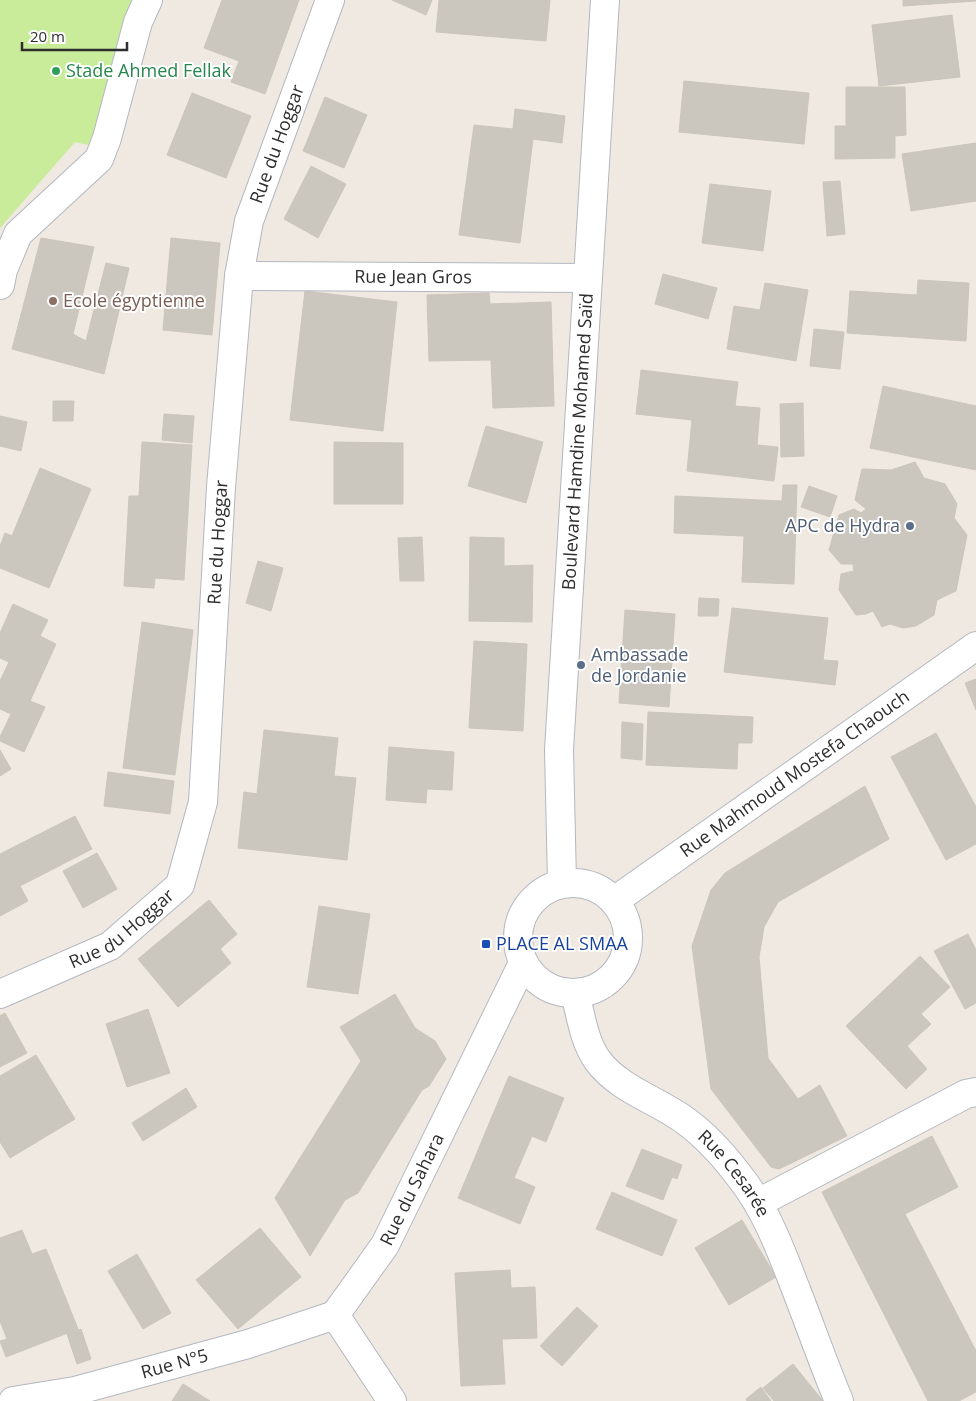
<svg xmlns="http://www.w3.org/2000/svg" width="976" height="1401" font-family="'Open Sans',sans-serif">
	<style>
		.pitch { fill: #c9ec9a }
		.building { fill: #cbc7bf; stroke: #cbc5ba }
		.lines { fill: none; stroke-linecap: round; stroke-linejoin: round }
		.street-casing { stroke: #b4b7c1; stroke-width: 30 }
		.secondary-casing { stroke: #b4b7c1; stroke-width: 30 }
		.street { stroke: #fff; stroke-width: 28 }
		.secondary { stroke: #fff; stroke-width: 28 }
		.leisure-dot { fill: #2e9e5b; stroke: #fff; stroke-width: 2 }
		.education-dot { fill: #8d6e63; stroke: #fff; stroke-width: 2 }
		.service-dot { fill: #5c6f8a; stroke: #fff; stroke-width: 2 }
		.transit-dot { fill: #1a4fb4; stroke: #fff; stroke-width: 2 }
		.labels { text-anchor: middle; stroke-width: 4; stroke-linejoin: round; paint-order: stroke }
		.leisure-label { font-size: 18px; fill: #27864d; stroke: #fff; text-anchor: start }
		.street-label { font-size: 18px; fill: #2e2e2e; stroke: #fff }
		.education-label { font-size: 18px; fill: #785e54; stroke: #fff; text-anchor: start }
		.service-label { font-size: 18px; fill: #4e5e75; stroke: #fff; text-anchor: end }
		.transit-label { font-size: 18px; fill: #164399; stroke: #fff; text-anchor: start }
	</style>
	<rect width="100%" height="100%" fill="#efe9e1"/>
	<path class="pitch" d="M0,0H133L92,146L75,142L0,228Z"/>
	<g class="building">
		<path d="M222,0H299L265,94L231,82L239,61L204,48Z"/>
		<path d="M392,0H432L426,15Z"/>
		<path d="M439,0H550L546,41L436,32Z"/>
		<path d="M903,0H976V1L903,6Z"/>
		<path d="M952,15L960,77L879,86L872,25Z"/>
		<path d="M684,81L809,93L804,144L679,132Z"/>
		<path d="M846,87H905L906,135L895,136V158L835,159V126H846Z"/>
		<path d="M192,93L251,116L226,178L167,155Z"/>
		<path d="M325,97L367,115L344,168L303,151Z"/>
		<path d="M515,109L565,116L562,143L533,139L520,243L459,235L474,125L513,129Z"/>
		<path d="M976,143V201L911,211L902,154Z"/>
		<path d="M311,166L346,184L318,238L284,219Z"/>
		<path d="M840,181L845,234L827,236L823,182Z"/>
		<path d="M710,184L771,191L763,251L702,243Z"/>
		<path d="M41,238L94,247L73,334L86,341L106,263L129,268L104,374L12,349Z"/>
		<path d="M171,238L220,243L212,335L163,330Z"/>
		<path d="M663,274L717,288L708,319L655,304Z"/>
		<path d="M918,280L969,283L966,341L847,333L850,291L917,295Z"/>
		<path d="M765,283L808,290L796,361L727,349L734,306L760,310Z"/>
		<path d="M305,291L397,302L383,431L290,420Z"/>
		<path d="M489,293L490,304L551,302L554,406L493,408L491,360L429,361L427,295Z"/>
		<path d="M814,329L844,332L840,369L810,366Z"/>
		<path d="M641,370L738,382L735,406L760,408L757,445L778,447L774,481L687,471L692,420L636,414Z"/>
		<path d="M883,386L976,406V470L870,448Z"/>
		<path d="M53,401H74L73,421H53Z"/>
		<path d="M803,403L804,456L781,457L780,404Z"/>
		<path d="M164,414L194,416L192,443L162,440Z"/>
		<path d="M0,416L27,422L21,451L0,446Z"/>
		<path d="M486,426L543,442L526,503L468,486Z"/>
		<path d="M142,442L192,445L184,580L155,578L154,588L124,586L129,496H139Z"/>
		<path d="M334,442L403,443V504H334Z"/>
		<path d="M915,462L924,478L945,484L957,504L954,518L967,535L956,591L937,600L934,615L916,626L903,628L890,624L882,627L873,611L866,614L856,615L839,590L841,574L854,571L853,564H841L829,550L839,515L854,509L861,513L866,509L855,500L862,469L891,470Z"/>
		<path d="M40,468L91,489L49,588L0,568V546L5,533L12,536Z"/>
		<path d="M783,485H797L794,584L742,582L744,536L674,533L675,496L782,501Z"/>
		<path d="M809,486L837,496L830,517L801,507Z"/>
		<path d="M422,537L424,581H400L398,538Z"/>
		<path d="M470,537L504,538V566L533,565L532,622L469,621Z"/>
		<path d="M258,561L283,568L271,611L246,603Z"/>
		<path d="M699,598L719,599L718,616H698Z"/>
		<path d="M13,604L48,620L40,636L56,644L30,701L45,707L24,752L0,741V737L11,714L0,709V681L9,662L0,658V633Z"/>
		<path d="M732,608L828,618L823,660L838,661L835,685L724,672Z"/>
		<path d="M625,610L675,614L669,707L619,703Z"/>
		<path d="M142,622L193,630L175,775L123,768Z"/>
		<path d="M474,641L527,644L523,731L469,728Z"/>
		<path d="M976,679V710L965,683Z"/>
		<path d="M648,712L753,717L752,743H738L737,769L646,765Z"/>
		<path d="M622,722L643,724L642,760L621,758Z"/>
		<path d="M264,730L338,738L334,776L356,778L347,860L238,848L244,792L257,794Z"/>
		<path d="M936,733L976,807V844L946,860L891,757Z"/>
		<path d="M389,747L454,752L452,790L427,789L426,803L386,800Z"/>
		<path d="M0,750L11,769L0,776Z"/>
		<path d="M108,772L174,781L170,814L104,806Z"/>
		<path d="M865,786L889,839L778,902L764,927L759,957L768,1058L798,1099L820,1085L847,1136L779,1169L771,1167L711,1089L692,946L711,890L725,873Z"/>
		<path d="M75,816L92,849L20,886L28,901L0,916V854Z"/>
		<path d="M97,853L117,889L83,908L63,871Z"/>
		<path d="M209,900L237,934L220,949L231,963L178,1007L138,959Z"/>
		<path d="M319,906L370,914L358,994L307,987Z"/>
		<path d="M968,934L976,950V1003L965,1009L934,951Z"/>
		<path d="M920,956L950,987L921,1014L931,1024L907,1046L927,1069L906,1089L846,1026Z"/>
		<path d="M395,994L415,1028L435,1041L446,1059L429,1086L422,1090L358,1193L345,1200L310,1256L275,1198L361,1061L340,1027Z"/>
		<path d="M148,1009L170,1073L127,1087L106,1024Z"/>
		<path d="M5,1013L27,1053L0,1067V1016Z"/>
		<path d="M36,1055L75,1119L10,1158L0,1142V1076Z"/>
		<path d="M509,1076L564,1098L546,1142L532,1136L514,1178L535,1187L520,1224L458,1198Z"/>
		<path d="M186,1088L197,1107L143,1141L132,1123Z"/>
		<path d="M932,1136L958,1187L905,1214L976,1351V1392L959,1401H928L822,1192Z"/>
		<path d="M642,1149L682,1165L677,1179L672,1177L663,1200L626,1186Z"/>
		<path d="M612,1192L677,1220L662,1256L596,1229Z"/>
		<path d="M742,1220L776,1277L729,1305L695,1248Z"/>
		<path d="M260,1228L301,1277L238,1329L196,1280Z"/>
		<path d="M22,1230L32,1254L46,1249L78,1329L6,1357L0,1341L7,1339L0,1321V1238Z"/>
		<path d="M137,1254L171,1313L143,1329L108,1271Z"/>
		<path d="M510,1270L511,1288L535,1287L537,1338L502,1339L505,1384L461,1386L455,1273Z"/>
		<path d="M577,1307L598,1326L562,1366L540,1346Z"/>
		<path d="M81,1329L91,1359L77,1364L67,1334Z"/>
		<path d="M793,1364L823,1401H774L763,1388Z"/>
		<path d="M183,1384L210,1401H172Z"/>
		<path d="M761,1387L771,1401H747L746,1399Z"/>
	</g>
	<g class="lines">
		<g class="street-casing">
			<g id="street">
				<path id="s1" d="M239,276L588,278"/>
				<path d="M0,285L3,270L18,234L99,159L107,138L138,22L148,0"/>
				<path id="s2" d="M614,901L976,646"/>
				<path id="s3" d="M0,994L110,946L180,885L203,802L221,487L239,276L249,221L330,0"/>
				<path d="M758,1203L966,1094L976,1092"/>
				<path id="s4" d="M13,1401L75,1391L248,1344L335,1315"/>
			</g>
		</g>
		<g class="secondary-casing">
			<g id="secondary">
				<path id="s5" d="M562,883L559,750L605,0"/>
				<circle cx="573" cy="938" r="55"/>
				<path id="s6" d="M575,993C581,1016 584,1042 598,1061C617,1086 646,1096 672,1112C698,1127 722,1153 740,1177C767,1211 781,1251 797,1292C811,1328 824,1365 839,1401"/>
				<path id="s7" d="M392,1401L335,1315L385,1245L523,963"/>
			</g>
		</g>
		<use href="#street" class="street"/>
		<use href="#secondary" class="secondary"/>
	</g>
	<circle class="leisure-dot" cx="56" cy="71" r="5"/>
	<circle class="education-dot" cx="53" cy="301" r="5"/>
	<g class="service-dot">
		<circle cx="910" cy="526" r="5"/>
		<circle cx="581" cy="665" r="5"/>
	</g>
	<rect class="transit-dot" x="481" y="939" width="10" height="10" rx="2.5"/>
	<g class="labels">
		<g class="leisure-label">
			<text x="66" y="77">Stade Ahmed Fellak</text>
		</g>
		<g class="street-label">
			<text dy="6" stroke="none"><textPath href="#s3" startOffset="964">Rue du Hoggar</textPath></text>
			<text dy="6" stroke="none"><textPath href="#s1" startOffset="174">Rue Jean Gros</textPath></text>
			<text dy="6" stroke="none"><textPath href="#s5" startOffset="442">Boulevard Hamdine Mohamed Saïd</textPath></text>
			<text dy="6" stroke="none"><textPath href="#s3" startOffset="559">Rue du Hoggar</textPath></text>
			<text dy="6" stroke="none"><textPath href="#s2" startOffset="221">Rue Mahmoud Mostefa Chaouch</textPath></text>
			<text dy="6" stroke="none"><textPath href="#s3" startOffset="139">Rue du Hoggar</textPath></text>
			<text dy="6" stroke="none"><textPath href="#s6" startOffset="251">Rue Cesarée</textPath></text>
			<text dy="6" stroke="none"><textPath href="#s7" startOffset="251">Rue du Sahara</textPath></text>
			<text dy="6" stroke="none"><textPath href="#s4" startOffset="166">Rue N°5</textPath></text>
		</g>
		<g class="education-label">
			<text x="63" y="307">Ecole égyptienne</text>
		</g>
		<g class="service-label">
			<text x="900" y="532">APC de Hydra</text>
			<text x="591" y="661" text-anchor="start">Ambassade<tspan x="591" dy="21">de Jordanie</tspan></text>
		</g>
		<g class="transit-label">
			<text x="496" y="950">PLACE AL SMAA</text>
		</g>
	</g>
	<path d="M22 42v8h105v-8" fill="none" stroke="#2e2e2e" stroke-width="2.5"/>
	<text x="30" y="42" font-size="15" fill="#2e2e2e" stroke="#ffffff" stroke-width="4" paint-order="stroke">20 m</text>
</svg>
